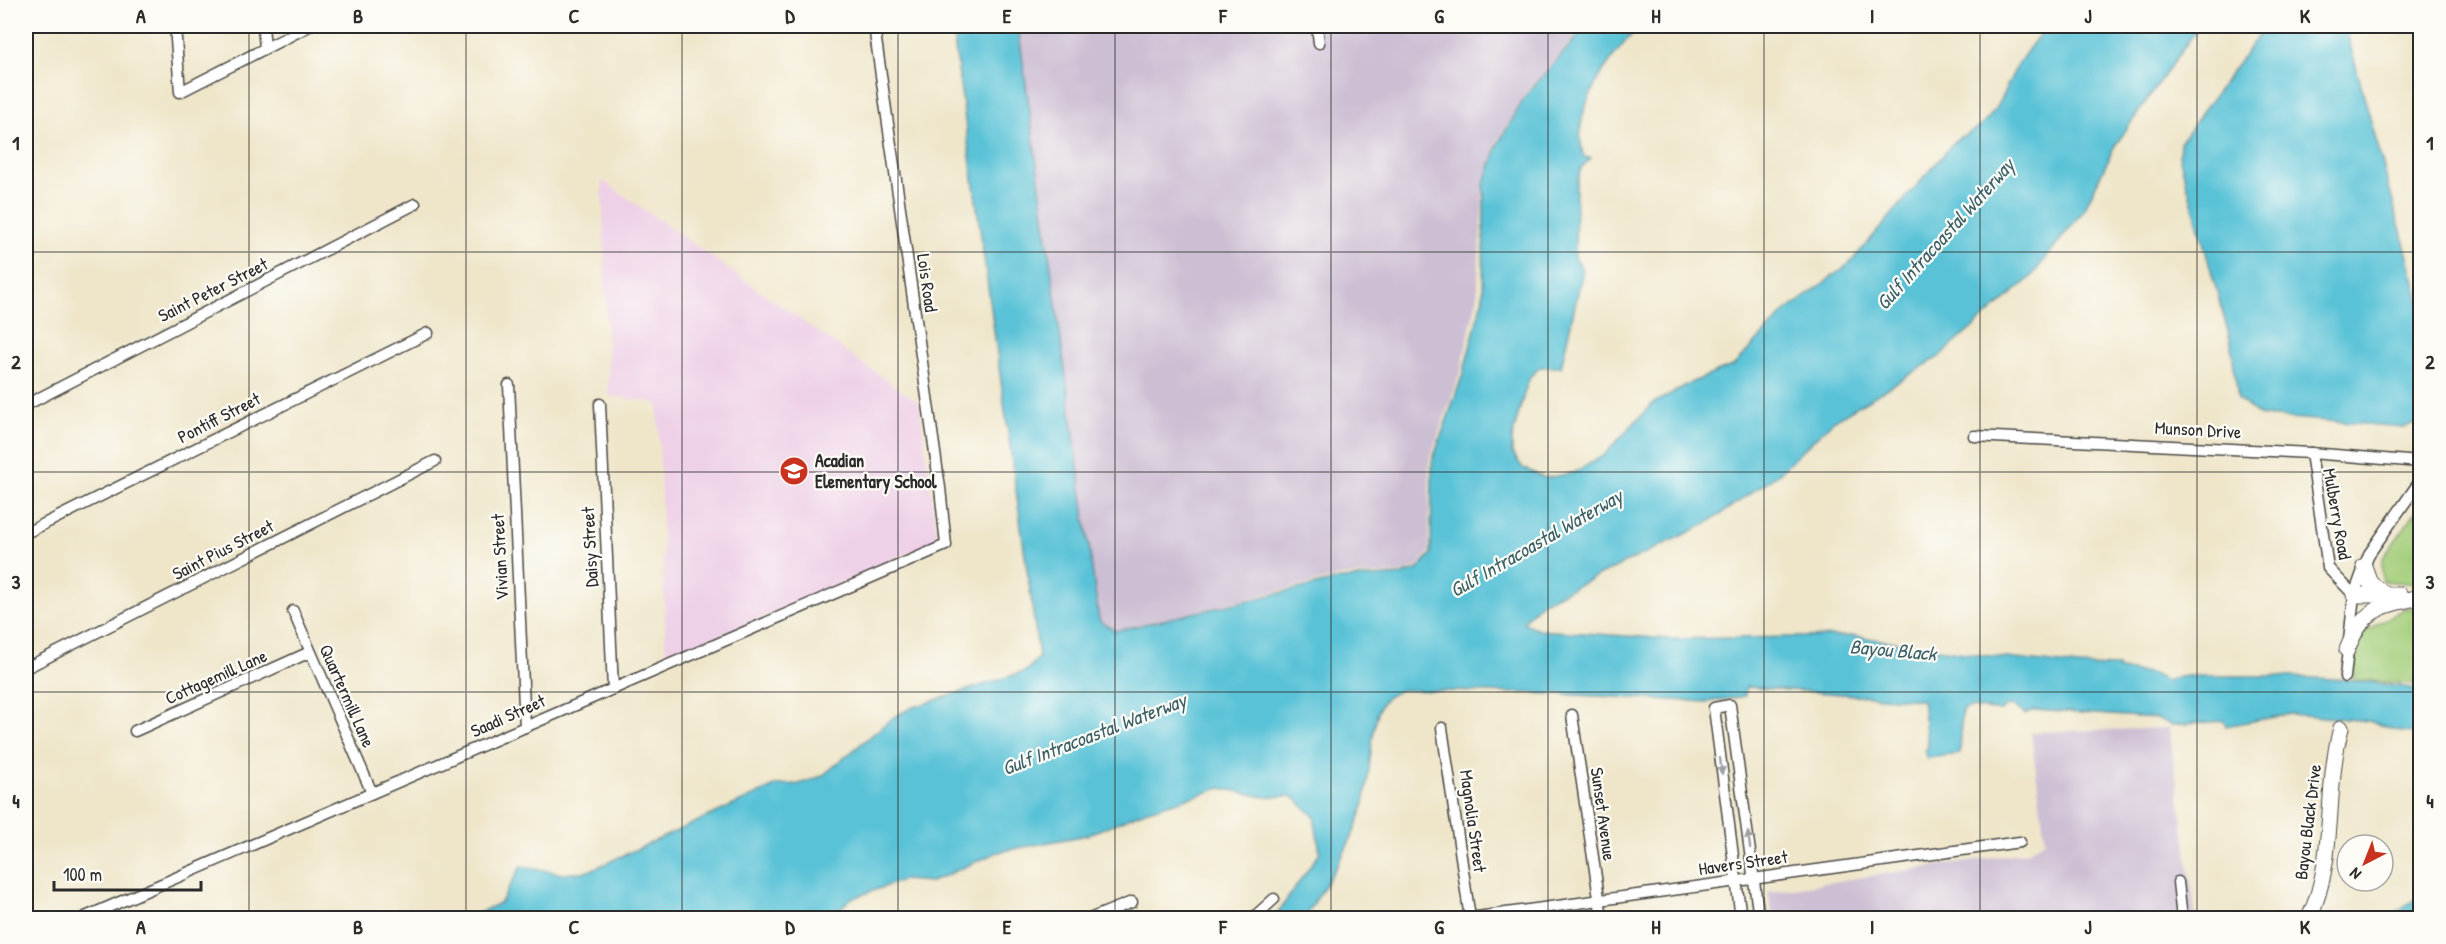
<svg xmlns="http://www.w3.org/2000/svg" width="2446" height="944" font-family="'Patrick Hand',sans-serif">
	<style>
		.built { fill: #eed0e7 }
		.industrial { fill: #ccbed3 }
		.green { fill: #a3cd79; stroke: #677c52; stroke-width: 1.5 }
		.water { fill: #5ac2d7; stroke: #427681; stroke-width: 1.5 }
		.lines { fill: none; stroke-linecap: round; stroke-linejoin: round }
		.street-casing { stroke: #484743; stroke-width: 13 }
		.secondary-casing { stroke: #484743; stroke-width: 17 }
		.street { stroke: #fff; stroke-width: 10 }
		.secondary { stroke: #fff; stroke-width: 15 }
		.oneway { fill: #a0a0a0 }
		.grid { fill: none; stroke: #2b2b2b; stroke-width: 1.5; stroke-opacity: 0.55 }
		.labels { text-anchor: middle; stroke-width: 4.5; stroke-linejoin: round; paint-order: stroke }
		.street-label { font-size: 18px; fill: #2b2b2b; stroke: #fdfcf7 }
		.poi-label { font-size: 18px; font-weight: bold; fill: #2b2b2b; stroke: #fdfcf7; text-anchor: start }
		.water-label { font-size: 20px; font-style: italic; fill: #3b6067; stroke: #fdfcf7 }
		.neatline { fill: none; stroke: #2b2b2b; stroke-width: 2 }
		.grid-label { font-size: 20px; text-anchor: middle; font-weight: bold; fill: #2b2b2b }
	</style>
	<rect width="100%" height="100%" fill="#fdfcf7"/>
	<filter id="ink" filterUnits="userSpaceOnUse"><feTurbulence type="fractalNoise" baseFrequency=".0167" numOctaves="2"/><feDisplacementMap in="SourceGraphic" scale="12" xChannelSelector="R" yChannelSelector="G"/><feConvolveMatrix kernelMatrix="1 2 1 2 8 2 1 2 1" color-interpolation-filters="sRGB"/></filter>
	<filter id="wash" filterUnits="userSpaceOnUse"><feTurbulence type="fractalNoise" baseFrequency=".008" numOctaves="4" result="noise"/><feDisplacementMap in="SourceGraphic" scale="24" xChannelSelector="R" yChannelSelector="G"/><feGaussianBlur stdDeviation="1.35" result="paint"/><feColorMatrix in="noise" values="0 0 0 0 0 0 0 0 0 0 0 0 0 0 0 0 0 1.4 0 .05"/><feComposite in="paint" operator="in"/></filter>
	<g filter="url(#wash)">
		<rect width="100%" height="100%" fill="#efe6ca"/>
		<path class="built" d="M602,180L919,403L938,540L666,660L658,403L609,396Z"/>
		<g class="industrial">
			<path d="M1018,26H1585L1525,94L1497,143L1483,184L1477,299L1460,373L1429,461V552L1417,567L1401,573L1341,576L1115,631L1099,620Z"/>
			<path d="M2169,728L2196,918H1773L1768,892L2027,852L2045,841L2031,732Z"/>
		</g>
		<g class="green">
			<path d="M2420,506V584L2382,581V559Z"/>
			<path d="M2405,608L2420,609V684L2353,680L2359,635Z"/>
		</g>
		<g class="water">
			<path d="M952,26H1018L1099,620L1115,631L1341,579L1402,575L1418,569L1431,554L1432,462L1463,374L1483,298L1484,185L1498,144L1526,95L1587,26H1640C1610,56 1568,111 1584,157L1591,158L1581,168L1576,186L1575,258L1583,270L1561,367H1540L1530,377L1524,394L1512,438V453L1523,468L1545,478L1573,473L1603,456L1652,404L1690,383L1734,365L1786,311L1850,263L1958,138C1995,125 1999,99 2016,68C2024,53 2036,40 2046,26H2199L2114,147L2084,210L2030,278L1939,357L1833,421L1777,475L1706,524L1541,603L1523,622L1538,630L1671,639L1855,636L1964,653L2078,666L2118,667V670L2150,673L2167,681L2179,676H2273L2353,680L2420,689V733L2402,732L2368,721L2291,714L2226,726L2224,721L2171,725L2157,718L2033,710L2025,714L2013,705L2005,707L2001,711L1970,707L1962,710L1960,754L1927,758L1925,749H1928L1922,700L1746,687L1745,696L1707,702L1560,694L1401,690C1395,693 1386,697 1382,703C1371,721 1370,778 1364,803C1354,844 1326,882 1305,918H1274L1320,852L1314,816L1292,796L1264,797L1221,788L1145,811L1087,835L998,852L931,882L903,880L850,899L831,918H469L501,902L521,866L564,874L589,871L777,785L799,784L822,776L894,717L911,708L1026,671L1039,657Z"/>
			<path d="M2265,26H2345L2420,301V421L2405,427L2261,416L2238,399L2231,342L2179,156L2180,143Z"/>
			<path d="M2420,896V918H2387Z"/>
		</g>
	</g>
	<g filter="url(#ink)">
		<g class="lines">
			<g class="street-casing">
				<g id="street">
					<path d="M175,26L180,92L309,26"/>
					<path d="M263,26L265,48"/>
					<path d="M1317,26L1319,43"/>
					<path d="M26,109L29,107"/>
					<path d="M509,385L525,727"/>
					<path d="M600,404L613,689"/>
					<path d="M26,405L415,204"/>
					<path d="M1974,436L2311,453L2420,462"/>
					<path d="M2311,453L2328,568L2354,595L2345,677"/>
					<path d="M26,533L428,333"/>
					<path d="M2354,595L2369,554L2420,481"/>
					<path d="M293,611L372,793"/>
					<path d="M26,668L435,461"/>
					<path d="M1572,715L1602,918"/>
					<path d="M1442,728L1470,918"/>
					<path d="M135,731L310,652"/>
					<path d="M2178,882L2182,918"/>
					<path d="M26,914L27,918"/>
					<path d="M83,918L946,545L940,488L874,26"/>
					<path d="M1092,918L1132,902"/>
					<path d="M1253,918L1274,899"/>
					<path d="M1470,918L2020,842"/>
					<path d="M1741,918L1714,708L1730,705L1759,918"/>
				</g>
			</g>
			<g class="secondary-casing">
				<g id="secondary">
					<path d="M2364,566L2370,583L2386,595"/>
					<path d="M2354,595H2400"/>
					<path d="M2347,650C2363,608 2380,606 2420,597"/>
					<path d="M2309,918C2337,859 2324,791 2341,728"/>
				</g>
			</g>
			<use href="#street" class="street"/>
			<use href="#secondary" class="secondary"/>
		</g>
		<defs><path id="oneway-solid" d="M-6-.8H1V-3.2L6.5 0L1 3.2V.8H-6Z" transform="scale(1.5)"/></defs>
		<g class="oneway">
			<use href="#oneway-solid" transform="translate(1721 766) rotate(83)"/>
			<use href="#oneway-solid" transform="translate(1749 840) rotate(-98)"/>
		</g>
	</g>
	<path class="grid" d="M249,26V918M466,26V918M682,26V918M898,26V918M1115,26V918M1331,26V918M1548,26V918M1764,26V918M1980,26V918M2197,26V918M26,252H2420M26,472H2420M26,692H2420"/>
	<defs>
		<g id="school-disc" transform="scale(1.5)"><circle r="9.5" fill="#c8321e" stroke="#fdfcf7"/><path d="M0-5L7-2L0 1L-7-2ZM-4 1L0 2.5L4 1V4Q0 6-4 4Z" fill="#fff"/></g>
	</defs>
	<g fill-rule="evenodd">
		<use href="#school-disc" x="794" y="471"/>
	</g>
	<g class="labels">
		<g class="street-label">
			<text transform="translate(927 283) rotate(82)" y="6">Lois Road</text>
			<text transform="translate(213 290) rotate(-27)" y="6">Saint Peter Street</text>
			<text transform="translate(219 418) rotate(-27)" y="6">Pontiff Street</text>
			<text transform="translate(2198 430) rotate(3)" y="6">Munson Drive</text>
			<text transform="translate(2337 514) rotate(80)" y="6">Mulberry Road</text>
			<text transform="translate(590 547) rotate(-93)" y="6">Daisy Street</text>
			<text transform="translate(223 550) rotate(-27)" y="6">Saint Pius Street</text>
			<text transform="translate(500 557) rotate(-93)" y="6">Vivian Street</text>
			<text transform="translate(216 677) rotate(-24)" y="6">Cottagemill Lane</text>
			<text transform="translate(347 696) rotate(66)" y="6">Quartermill Lane</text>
			<text transform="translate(508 716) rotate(-24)" y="6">Saadi Street</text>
			<text transform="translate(1603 814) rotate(82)" y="6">Sunset Avenue</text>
			<text transform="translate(1473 821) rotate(82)" y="6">Magnolia Street</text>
			<text transform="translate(2308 822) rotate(-83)" y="6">Bayou Black Drive</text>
			<text transform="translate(1743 863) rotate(-8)" y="6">Havers Street</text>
		</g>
		<g class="poi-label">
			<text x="815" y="467">Acadian<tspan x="815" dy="21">Elementary School</tspan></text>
		</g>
		<g class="water-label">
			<text transform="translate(1945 234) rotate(-48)" y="7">Gulf Intracoastal Waterway</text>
			<text transform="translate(1536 543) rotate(-30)" y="7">Gulf Intracoastal Waterway</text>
			<text transform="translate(1893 650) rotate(5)" y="7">Bayou Black</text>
			<text transform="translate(1094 734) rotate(-21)" y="7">Gulf Intracoastal Waterway</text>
		</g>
	</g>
	<rect width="2446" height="944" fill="none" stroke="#fdfcf7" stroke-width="66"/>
	<g transform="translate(2365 863) rotate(222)"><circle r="28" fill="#fdfcf7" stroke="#a9a8a5" stroke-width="1.5"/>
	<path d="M0-4.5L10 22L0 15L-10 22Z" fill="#c8321e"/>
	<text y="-9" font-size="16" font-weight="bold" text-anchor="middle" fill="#2b2b2b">N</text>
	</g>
	<path d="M54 881v9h147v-9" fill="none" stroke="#2b2b2b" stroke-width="3"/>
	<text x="63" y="881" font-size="18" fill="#2b2b2b" stroke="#fdfcf7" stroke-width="4.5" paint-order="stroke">100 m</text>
	<rect x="33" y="33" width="2380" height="878" class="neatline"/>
	<g class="grid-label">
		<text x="141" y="23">A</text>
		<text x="358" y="23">B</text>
		<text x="574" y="23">C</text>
		<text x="790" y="23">D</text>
		<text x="1007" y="23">E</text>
		<text x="1223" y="23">F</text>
		<text x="1439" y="23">G</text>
		<text x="1656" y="23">H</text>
		<text x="1872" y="23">I</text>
		<text x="2088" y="23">J</text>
		<text x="2305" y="23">K</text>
		<text x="16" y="150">1</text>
		<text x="2430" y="150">1</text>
		<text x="16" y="369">2</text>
		<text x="2430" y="369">2</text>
		<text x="16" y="589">3</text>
		<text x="2430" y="589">3</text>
		<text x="16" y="808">4</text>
		<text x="2430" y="808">4</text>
		<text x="141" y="934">A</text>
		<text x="358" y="934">B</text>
		<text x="574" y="934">C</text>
		<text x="790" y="934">D</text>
		<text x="1007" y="934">E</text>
		<text x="1223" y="934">F</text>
		<text x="1439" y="934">G</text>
		<text x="1656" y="934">H</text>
		<text x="1872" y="934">I</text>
		<text x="2088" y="934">J</text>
		<text x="2305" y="934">K</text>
	</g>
</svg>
